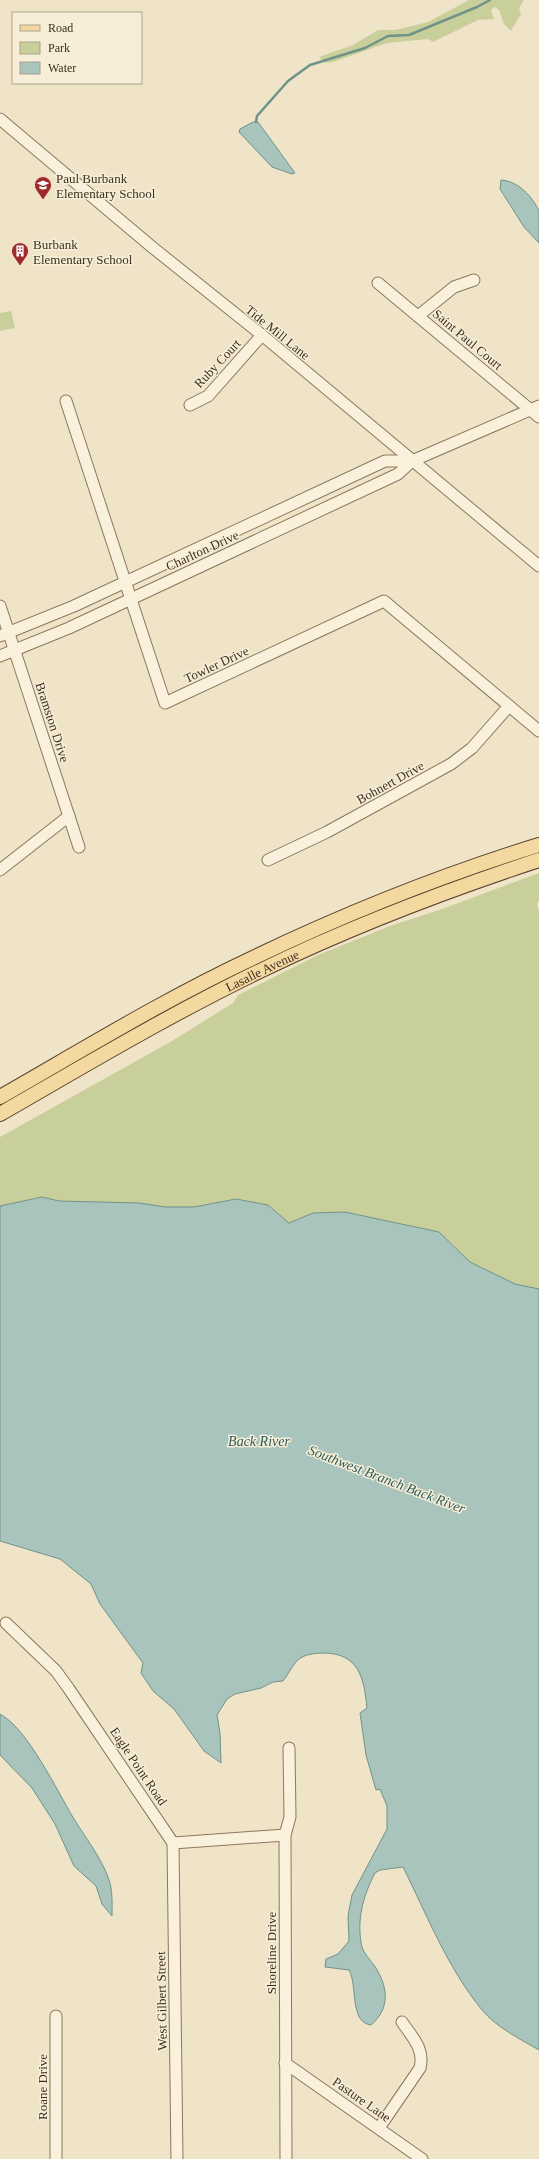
<svg xmlns="http://www.w3.org/2000/svg" width="539" height="2159" font-family="'Times New Roman',serif">
	<style>
		.green { fill: #c9cf9b }
		.water { fill: #a9c4bc; stroke: #6f938a }
		.lines { fill: none; stroke-linecap: round; stroke-linejoin: round }
		.stream { stroke: #6f938a; stroke-width: 2.5 }
		.minor-casing { stroke: #8d765c; stroke-width: 13 }
		.major-casing { stroke: #5b4430; stroke-width: 16 }
		.minor { stroke: #faf1dc; stroke-width: 11 }
		.major { stroke: #f3d9a0; stroke-width: 14 }
		.labels { text-anchor: middle; stroke-width: 3; stroke-linejoin: round; paint-order: stroke }
		.poi-label { font-size: 13px; fill: #3d2e20; stroke: #f7eed8; text-anchor: start }
		.street-label { font-size: 13px; fill: #3d2e20; stroke: #f7eed8 }
		.water-label { font-size: 14px; font-style: italic; fill: #2f5d5a; stroke: #f7eed8 }
	</style>
	<rect width="100%" height="100%" fill="#f0e4c8"/>
	<g class="green">
		<path d="M469,0H524L519,8L521,14L511,31L504,24L499,10L495,7L491,10L494,19L478,20L433,42L428,39L387,43L333,62L325,63L319,57L353,45L378,30H395L428,22Z"/>
		<path d="M11,311L15,328L0,331V313Z"/>
		<path d="M539,873V900L537,904L539,911V1289L515,1284L470,1262L439,1232L313,1213L289,1223L268,1205L236,1199L194,1207H166L139,1203L59,1201L42,1197L0,1206V1137L172,1041L233,1003L238,995L318,955L390,926L442,909Z"/>
	</g>
	<g class="water">
		<path d="M253,122H258L295,173L292,174L272,167L239,132L240,129Z"/>
		<path d="M501,180C518,181 532,196 539,211C539,219 539,234 539,243L524,227L500,189Z"/>
		<path d="M42,1197L59,1201L139,1203L166,1207H194L236,1199L268,1205L289,1223L313,1213L345,1212L439,1232L470,1262L515,1284L539,1289V2050C520,2039 496,2027 482,2010C447,1967 427,1915 403,1867L380,1870L375,1873C363,1896 356,1921 362,1947C364,1953 370,1960 374,1965C388,1986 391,2008 371,2025C349,2022 358,1986 349,1970L325,1967L326,1959L338,1954L349,1941L348,1916L352,1895L387,1829V1806L380,1789L376,1790L366,1755L360,1713L367,1708C364,1678 359,1653 323,1653C316,1653 308,1654 302,1657C294,1661 289,1674 283,1681L273,1682L261,1688L235,1694L227,1699L217,1715L220,1733L221,1763L204,1751L174,1709L153,1691L141,1673L143,1663L100,1604L91,1584L60,1559L0,1541V1206Z"/>
		<path d="M0,1714C28,1729 57,1791 74,1819C85,1837 100,1856 108,1877C113,1889 112,1904 112,1916L102,1904L96,1886L74,1866L55,1824L32,1788L0,1755Z"/>
	</g>
	<g class="lines">
		<path class="stream" d="M256,122L257,116L288,81L310,65L365,48L388,36L409,35L477,7L490,0"/>
		<g class="minor-casing">
			<g id="minor">
				<path d="M0,119L152,247L262,335L539,566"/>
				<path d="M378,283L539,417"/>
				<path d="M418,316L454,287L474,280"/>
				<path d="M66,401L165,703L384,601L539,731"/>
				<path d="M190,405L208,396L262,335"/>
				<path d="M0,606L79,847"/>
				<path d="M0,636L74,606L385,461H412"/>
				<path d="M0,656L69,628L398,474L412,461L539,406"/>
				<path d="M268,860L327,832L451,764L472,748L509,706"/>
				<path d="M0,870L69,816"/>
				<path d="M6,1623L56,1671L69,1689L173,1843"/>
				<path d="M173,1843L177,2159"/>
				<path d="M173,1843L285,1835"/>
				<path d="M285,2063L422,2159"/>
				<path d="M379,2128L420,2068C425,2049 412,2037 402,2022"/>
				<path d="M56,2159V2016"/>
				<path d="M286,2159L285,1835L290,1817L289,1748"/>
			</g>
		</g>
		<g class="major-casing">
			<g id="major">
				<path d="M0,1097C84,1049 167,998 255,957C347,913 442,875 539,845"/>
				<path id="s1" d="M0,1114C87,1064 174,1012 264,969C353,926 445,891 539,860"/>
			</g>
		</g>
		<use href="#minor" class="minor"/>
		<use href="#major" class="major"/>
	</g>
	<defs>
		<g id="school-pin" transform="scale(0.9)"><path d="M0 17L-7.5 6A9.5 9.5 0 1 1 7.5 6Z" fill="#9e2a2b" stroke="#f7eed8"/><path d="M0-5L7-2L0 1L-7-2ZM-4 1L0 2.5L4 1V4Q0 6-4 4Z" fill="#fff"/></g>
		<g id="building-pin" transform="scale(0.9)"><path d="M0 17L-7.5 6A9.5 9.5 0 1 1 7.5 6Z" fill="#9e2a2b" stroke="#f7eed8"/><path d="M-4-6H4V6H1V3H-1V6H-4ZM-2.5-4.3h1.7v1.8h-1.7ZM.8-4.3h1.7v1.8H.8ZM-2.5-1h1.7V.8h-1.7ZM.8-1h1.7V.8H.8Z" fill="#fff"/></g>
	</defs>
	<g fill-rule="evenodd">
		<use href="#school-pin" x="43" y="185"/>
		<use href="#building-pin" x="20" y="251"/>
	</g>
	<g class="labels">
		<g class="poi-label">
			<text x="56" y="183">Paul Burbank<tspan x="56" dy="15">Elementary School</tspan></text>
			<text x="33" y="249">Burbank<tspan x="33" dy="15">Elementary School</tspan></text>
		</g>
		<g class="street-label">
			<text transform="translate(278 332) rotate(39)" y="5">Tide Mill Lane</text>
			<text transform="translate(468 339) rotate(40)" y="5">Saint Paul Court</text>
			<text transform="translate(217 363) rotate(-47)" y="5">Ruby Court</text>
			<text transform="translate(202 550) rotate(-25)" y="5">Charlton Drive</text>
			<text transform="translate(216 664) rotate(-25)" y="5">Towler Drive</text>
			<text transform="translate(53 722) rotate(72)" y="5">Bramston Drive</text>
			<text transform="translate(390 782) rotate(-29)" y="5">Bohnert Drive</text>
			<text dy="5" stroke="none"><textPath href="#s1" startOffset="299">Lasalle Avenue</textPath></text>
			<text transform="translate(139 1766) rotate(56)" y="5">Eagle Point Road</text>
			<text transform="translate(271 1953) rotate(-90)" y="5">Shoreline Drive</text>
			<text transform="translate(161 2001) rotate(-91)" y="5">West Gilbert Street</text>
			<text transform="translate(42 2087) rotate(-90)" y="5">Roane Drive</text>
			<text transform="translate(362 2099) rotate(35)" y="5">Pasture Lane</text>
		</g>
		<g class="water-label">
			<text x="259" y="1446">Back River</text>
			<text transform="translate(387 1479) rotate(21)" y="5">Southwest Branch Back River</text>
		</g>
	</g>
	<rect x="12" y="12" width="130" height="72" fill="#f7eed8" stroke="#ada18e"/>
	<rect x="20" y="25" width="20" height="6" fill="#f3d9a0" stroke="#ada18e"/>
	<text x="48" y="32" font-size="12" fill="#3d2e20">Road</text>
	<rect x="20" y="42" width="20" height="12" fill="#c9cf9b" stroke="#ada18e"/>
	<text x="48" y="52" font-size="12" fill="#3d2e20">Park</text>
	<rect x="20" y="62" width="20" height="12" fill="#a9c4bc" stroke="#ada18e"/>
	<text x="48" y="72" font-size="12" fill="#3d2e20">Water</text>
</svg>
